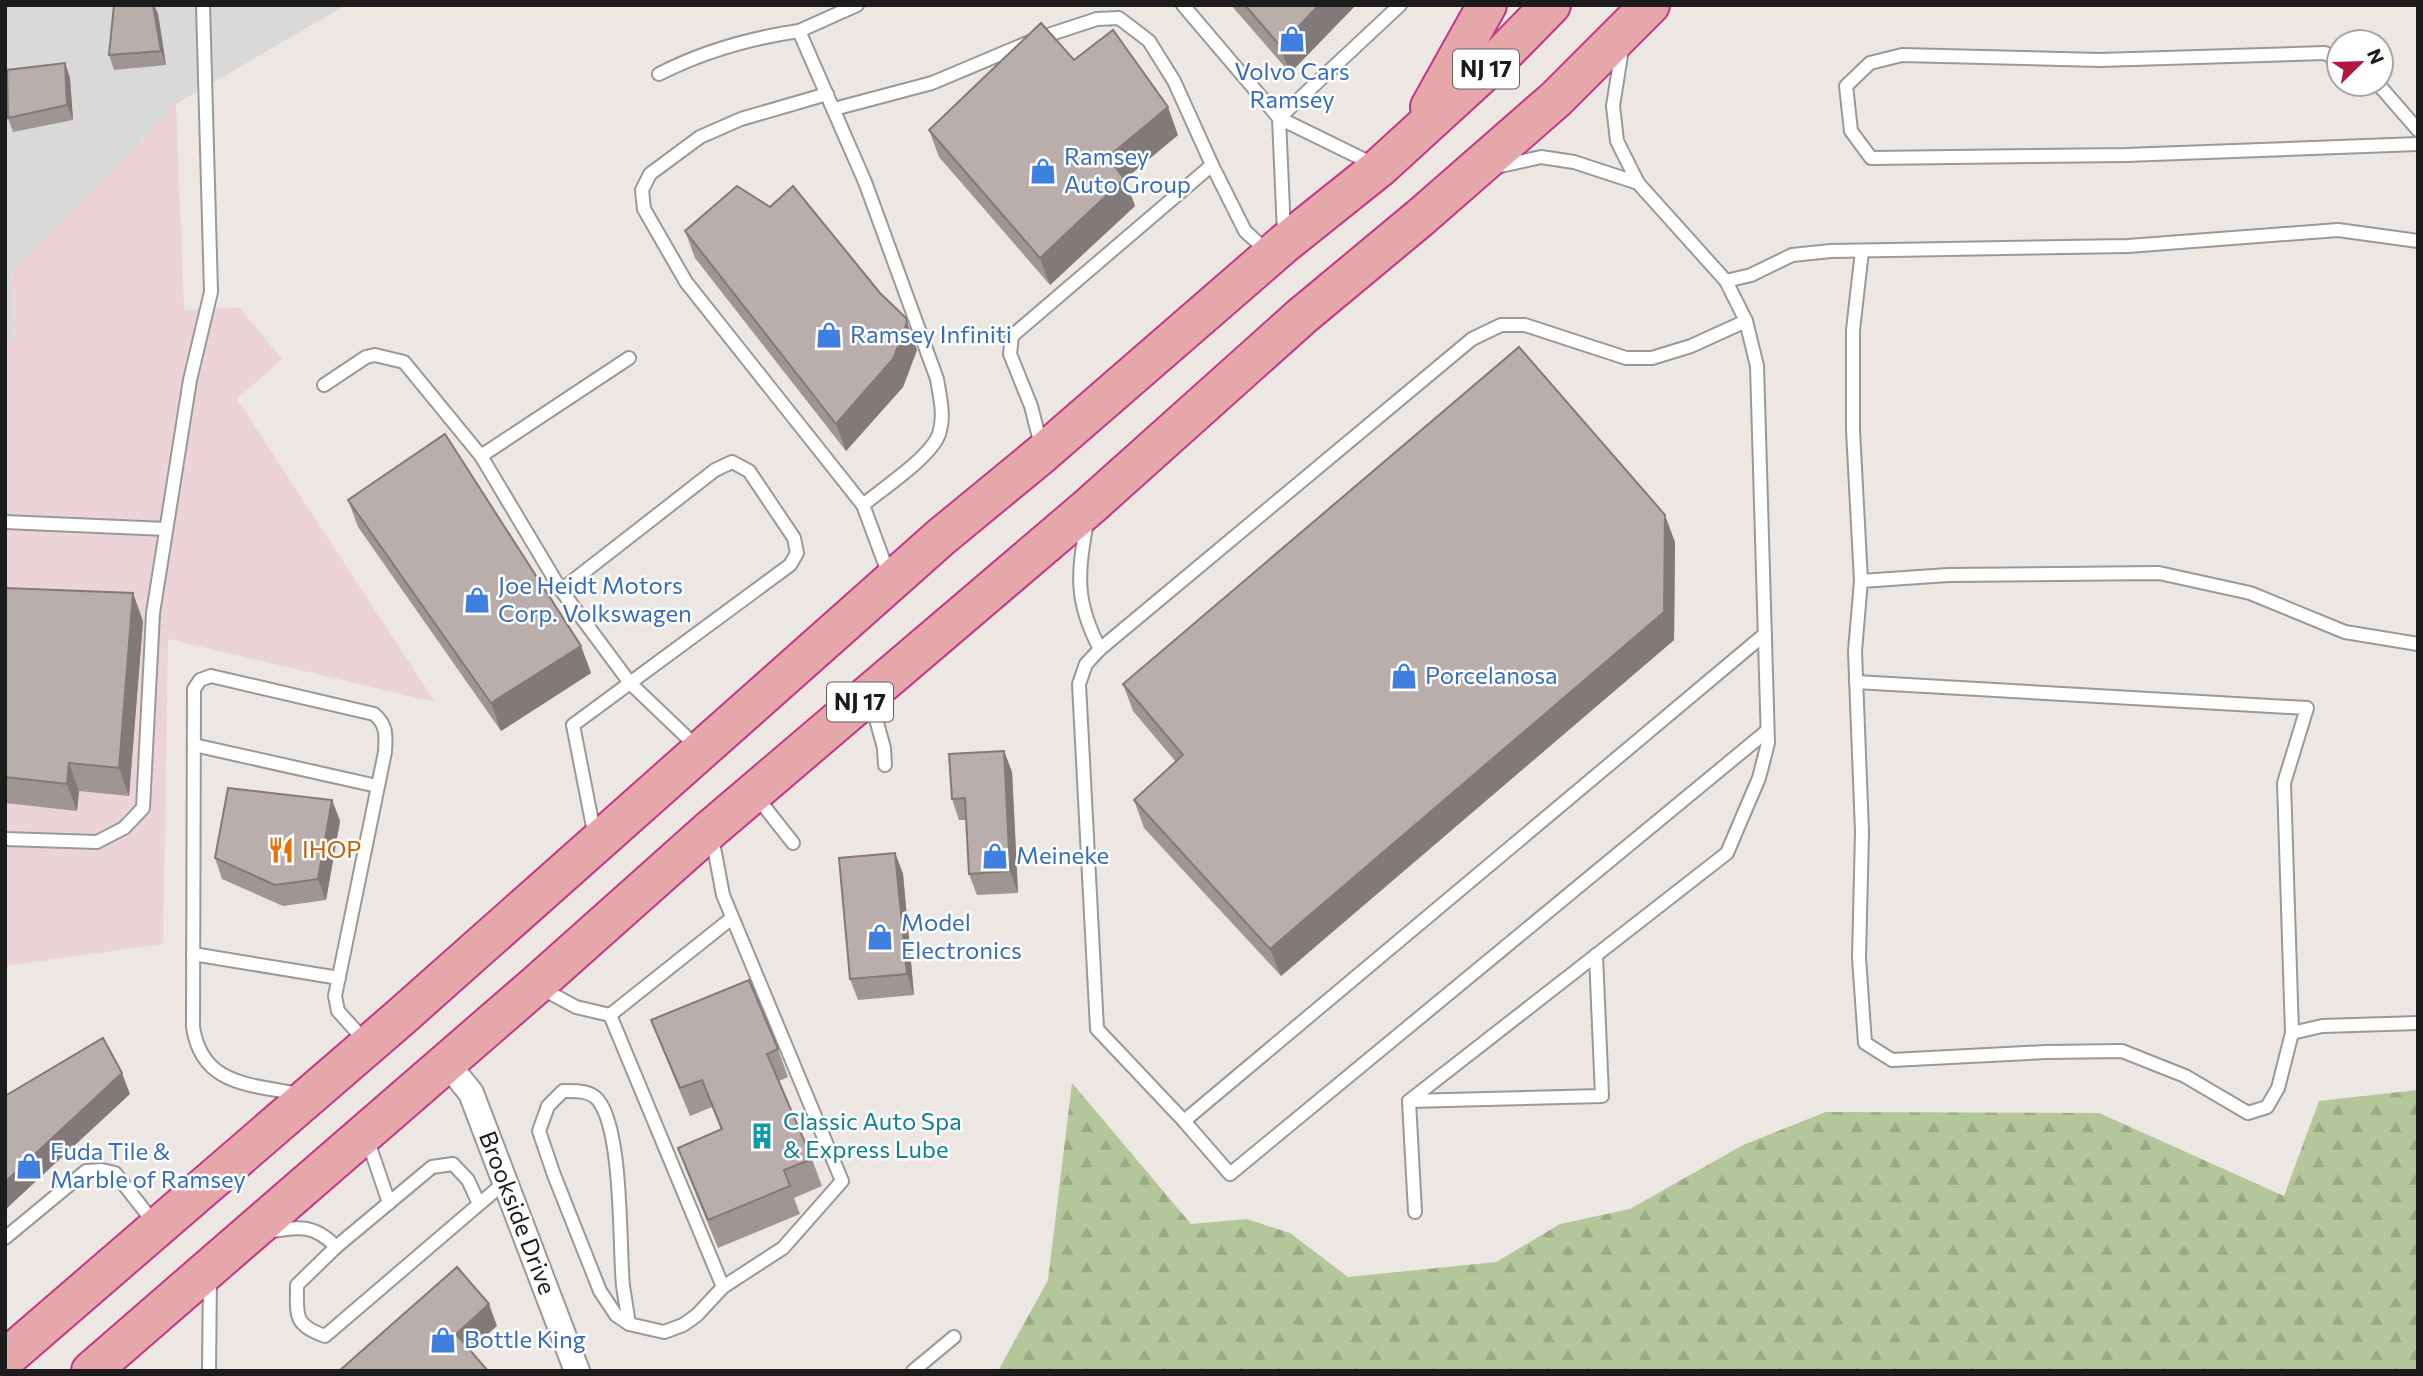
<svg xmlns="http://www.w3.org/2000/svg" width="2423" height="1376" font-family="Commissioner,sans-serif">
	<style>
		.residential { fill: #dad9d9 }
		.commercial { fill: #ecd3d8 }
		.forest { fill: url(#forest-firs) }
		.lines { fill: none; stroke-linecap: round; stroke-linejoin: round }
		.service-casing { stroke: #999; stroke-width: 16 }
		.minor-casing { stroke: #999; stroke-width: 28 }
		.trunk-casing { stroke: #c4368a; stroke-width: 42 }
		.service { stroke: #fff; stroke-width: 12 }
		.minor { stroke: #fff; stroke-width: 24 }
		.trunk { stroke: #e6a7aa; stroke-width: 38 }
		.wall { fill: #9f9694 }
		.shaded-wall { fill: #827a78 }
		.building { fill: #b9aeac; stroke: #827a78; stroke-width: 2 }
		.labels { text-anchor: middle; stroke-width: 5; stroke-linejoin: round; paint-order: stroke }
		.shield { fill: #fff; stroke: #606060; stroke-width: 2 }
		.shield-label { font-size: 23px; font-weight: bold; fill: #1c1c1c }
		.shop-label { font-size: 24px; fill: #366cbe; stroke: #fff; text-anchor: start }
		.food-label { font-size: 24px; fill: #c56008; stroke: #fff; text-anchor: start }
		.culture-label { font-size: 24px; fill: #0d838f; stroke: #fff; text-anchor: start }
		.street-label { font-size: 24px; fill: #1c1c1c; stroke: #fff }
	</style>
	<defs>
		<pattern id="forest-firs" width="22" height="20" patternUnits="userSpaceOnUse" patternTransform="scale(1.75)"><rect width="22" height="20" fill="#b3c79b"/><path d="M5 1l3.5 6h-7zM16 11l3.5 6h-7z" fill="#99aa85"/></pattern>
	</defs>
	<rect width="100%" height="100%" fill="#ece7e3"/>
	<path class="residential" d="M5,5H346L176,104L11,272L15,341H5Z"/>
	<path class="commercial" d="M176,104L184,310L239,307L282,359L237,399L435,702L168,639L163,944L5,966V341H15L11,272Z"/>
	<path class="forest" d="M1072,1083L1191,1224L1247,1219L1290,1233L1348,1277L1496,1262L1560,1224L1630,1209L1743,1145L1826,1112L2099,1113L2284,1196L2319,1101L2418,1090V1371H998L1048,1280Z"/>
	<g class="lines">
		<g class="service-casing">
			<g id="service">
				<path d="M1183,5L1279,118L1400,5"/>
				<path d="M799,31L857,5"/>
				<path d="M1622,49L1613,106L1617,141L1638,183"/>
				<path d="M2339,61L2325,53L2100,60L1902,55L1870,63L1846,86L1851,131L1871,158L2126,155L2418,144"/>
				<path d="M659,74C702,52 751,38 799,31L865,182L937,379C940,397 945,416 939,434C931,457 882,489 863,505"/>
				<path d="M2378,84L2418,130"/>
				<path d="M827,94L741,119L700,137L650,174L642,190L644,209L686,282L863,505L889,575"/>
				<path d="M834,109L932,83L1039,38L1097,19L1119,18L1149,41L1174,81L1212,165L1245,231L1269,253"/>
				<path d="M1284,233L1279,118L1373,164"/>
				<path d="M1726,281L1751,275L1792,255L1831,251L2128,246L2338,230L2418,241"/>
				<path d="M1746,321L1691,346L1652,358H1626L1525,325H1501L1472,339L1100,649L1086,664L1079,684L1097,1029L1184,1121L1230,1174L1767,731"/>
				<path d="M324,385L366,357L375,355L404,362L481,456L561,590L630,683L697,747"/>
				<path d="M1042,449L1031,406L1010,354L1012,336L1212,165"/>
				<path d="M481,456L629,358"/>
				<path d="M1087,521C1078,573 1074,600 1100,649"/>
				<path d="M5,522L166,529"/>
				<path d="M1861,581L1853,430V330L1862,251"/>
				<path d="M561,590L715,470L732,462L749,471L794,538L797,553L790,565L573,725L595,837"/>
				<path d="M2418,644L2345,632L2250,593L2159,573L1948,575L1861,581L1855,651L1862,832L1859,958L1865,1043L1892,1060L2046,1052L2122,1051L2185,1076L2248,1113L2267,1107L2278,1088L2292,1033L2322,1026L2418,1023"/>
				<path d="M1856,682L2307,708L2284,783L2292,1033"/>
				<path d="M871,701L884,748L885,765"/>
				<path d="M194,745L377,786"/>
				<path d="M756,796L793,843"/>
				<path d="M5,839L97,842L124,828L143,808L153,613L190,380L211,292L203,5"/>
				<path d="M193,954L339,978"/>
				<path d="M539,987L576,1007L610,1015"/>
				<path d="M610,1015L723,1287"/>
				<path d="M610,1015L732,918"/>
				<path d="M299,1094C250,1084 202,1086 193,1027L194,689L200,680L211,676L374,714C387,725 386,735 385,752L335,996L338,1011L365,1041"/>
				<path d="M1409,1101L1602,1096L1596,955"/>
				<path d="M1184,1121L1765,634"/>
				<path d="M371,1137V1150L389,1203"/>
				<path d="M479,1204L468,1180L453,1164L432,1167L336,1247L297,1285C297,1315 293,1325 325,1336L505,1182"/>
				<path d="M1415,1212L1409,1101L1727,853L1759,778L1768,743L1757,366L1746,321L1726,281L1638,183L1574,162L1541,157L1496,167"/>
				<path d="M268,1232C297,1226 315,1224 336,1247"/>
				<path d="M5,1238L86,1171L102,1170L115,1173L155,1224"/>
				<path d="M629,1324C627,1311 625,1299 623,1286C619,1243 623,1131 598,1100C590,1090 575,1091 563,1091L548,1106L539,1131L554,1175L600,1291L616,1315L629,1324L664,1332L683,1325L697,1315L723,1287L783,1248L842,1181L723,895L712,837"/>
				<path d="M209,1371L210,1277"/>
				<path d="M913,1371L954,1337"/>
			</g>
		</g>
		<g class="minor-casing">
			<path id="minor" d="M446,1062L471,1093L577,1371"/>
		</g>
		<g class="trunk-casing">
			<g id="trunk">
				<path d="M1430,107L1487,5"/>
				<path d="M5,1359L402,1016L941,537L1043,453L1285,243L1380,167L1497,60L1551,5"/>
				<path d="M91,1371L536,985L711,829L1090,506L1302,316L1421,217L1556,99L1650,5"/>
			</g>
		</g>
		<use href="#service" class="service"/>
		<use href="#minor" class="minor"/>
		<use href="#trunk" class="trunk"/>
	</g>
	<g class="wall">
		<path d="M114,5H154L158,14L166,65L114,70L109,55Z"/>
		<path d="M1231,5H1356L1290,73Z"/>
		<path d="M65,63L70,78L73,120L13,132L8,118Z"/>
		<path d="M929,130L1178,135L1125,179L1135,206L1050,285L939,157Z"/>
		<path d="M685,231L917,350L903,387L846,451L695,258Z"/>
		<path d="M348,500L581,646L591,673L501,731L358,527Z"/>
		<path d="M1675,542L1674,640L1281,976L1144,828L1134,800L1176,762L1133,711L1123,684Z"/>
		<path d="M5,588L143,621L129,796L79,791L77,811L5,803Z"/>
		<path d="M1004,751L1012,772L1018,893L977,895L969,874L966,820H959L952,799Z"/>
		<path d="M332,800L340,821L326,900L283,906L222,879L215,858Z"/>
		<path d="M895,853L903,874L914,995L858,1000L850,979Z"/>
		<path d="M651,1020L778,1049L788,1077L779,1081L812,1159L822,1186L794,1198L800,1214L718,1248L688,1175L678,1148L721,1130L712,1107L690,1116L662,1048Z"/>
	</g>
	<g class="shaded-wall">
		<path d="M153,5H154L158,14L166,65L161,51Z"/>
		<path d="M1319,5H1356L1290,73L1280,46Z"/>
		<path d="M65,63L70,78L73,120L67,105Z"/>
		<path d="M1168,107L1178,135L1125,179L1135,206L1050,285L1040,258L1108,157Z"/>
		<path d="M907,322L917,350L903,387L846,451L836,424Z"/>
		<path d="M1665,515L1675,542L1674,640L1281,976L1270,949Z"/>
		<path d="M133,593L143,621L129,796L119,768Z"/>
		<path d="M581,646L591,673L501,731L491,703Z"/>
		<path d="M1004,751L1012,772L1018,893L1010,871Z"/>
		<path d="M69,763L79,791L77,811L67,784Z"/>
		<path d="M332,800L340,821L326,900L318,879Z"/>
		<path d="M895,853L903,874L914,995L907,974Z"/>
		<path d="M122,1073L130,1094L5,1210V1182Z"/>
		<path d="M489,1304L497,1326L464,1355L456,1334Z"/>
	</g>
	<g class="building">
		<path d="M114,5H153L161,51L109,55Z"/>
		<path d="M1245,5H1319L1280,46Z"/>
		<path d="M1041,23L1074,60L1113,30L1168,107L1108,157L1124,179L1040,258L929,130Z"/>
		<path d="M65,63L67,105L8,118L7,70Z"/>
		<path d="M737,186L770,207L793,186L880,293L906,318L907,322L893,359L836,424L685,231Z"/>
		<path d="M1519,347L1665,515L1664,612L1270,949L1134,800L1183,755L1123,684Z"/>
		<path d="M445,434L581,646L491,703L348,500Z"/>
		<path d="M5,588L133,593L119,768L69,763L67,784L5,777Z"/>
		<path d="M1004,751L1010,871L969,874L965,798L952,799L949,754Z"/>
		<path d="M228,788L332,800L318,879L275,885L215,858Z"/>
		<path d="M895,853L907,974L850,979L839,858Z"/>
		<path d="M749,980L778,1049L767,1054L812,1159L784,1170L790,1186L708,1220L678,1148L722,1129L702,1080L680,1088L651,1020Z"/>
		<path d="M103,1038L122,1073L5,1182V1096Z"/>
		<path d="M457,1267L489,1304L456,1334L488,1371H339Z"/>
	</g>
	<defs>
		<g id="shop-bare" transform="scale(2.1)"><path d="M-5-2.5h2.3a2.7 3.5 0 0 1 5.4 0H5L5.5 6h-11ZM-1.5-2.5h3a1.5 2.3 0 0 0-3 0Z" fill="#3f7fe0" stroke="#fff" stroke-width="2.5" paint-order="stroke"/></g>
		<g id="restaurant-bare" transform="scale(2.1)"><path d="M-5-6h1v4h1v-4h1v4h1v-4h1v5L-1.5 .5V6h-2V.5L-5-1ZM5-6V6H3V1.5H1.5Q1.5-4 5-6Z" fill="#e8710a" stroke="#fff" stroke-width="2.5" paint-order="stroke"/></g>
		<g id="building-bare" transform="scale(2.1)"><path d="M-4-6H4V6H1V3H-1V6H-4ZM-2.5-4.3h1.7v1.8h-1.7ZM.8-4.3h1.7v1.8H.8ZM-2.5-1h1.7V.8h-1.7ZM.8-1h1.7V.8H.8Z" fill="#0f9aa8" stroke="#fff" stroke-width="2.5" paint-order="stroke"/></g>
	</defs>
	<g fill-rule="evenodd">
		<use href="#shop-bare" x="1292" y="39"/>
		<use href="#shop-bare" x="1043" y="171"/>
		<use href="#shop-bare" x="829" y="335"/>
		<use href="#shop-bare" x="477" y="600"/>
		<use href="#shop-bare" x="1404" y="676"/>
		<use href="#restaurant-bare" x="281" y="850"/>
		<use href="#shop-bare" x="995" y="856"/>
		<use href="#shop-bare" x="880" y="937"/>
		<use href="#building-bare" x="762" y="1136"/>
		<use href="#shop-bare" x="29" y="1166"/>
		<use href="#shop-bare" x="443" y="1340"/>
	</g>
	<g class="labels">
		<g class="shield">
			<rect x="1453" y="49.5" width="66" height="39" rx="5"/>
			<rect x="827" y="682.5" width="66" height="39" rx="5"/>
		</g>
		<g class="shield-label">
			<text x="1486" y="77">NJ 17</text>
			<text x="860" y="710">NJ 17</text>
		</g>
		<g class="shop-label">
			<text x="1292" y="80" text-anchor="middle">Volvo Cars<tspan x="1292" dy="28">Ramsey</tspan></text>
			<text x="1064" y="165">Ramsey<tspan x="1064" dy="28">Auto Group</tspan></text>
			<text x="850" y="343">Ramsey Infiniti</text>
			<text x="498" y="594">Joe Heidt Motors<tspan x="498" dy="28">Corp. Volkswagen</tspan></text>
			<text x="1425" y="684">Porcelanosa</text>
			<text x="1016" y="864">Meineke</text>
			<text x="901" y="931">Model<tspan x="901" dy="28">Electronics</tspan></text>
			<text x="50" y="1160">Fuda Tile &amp;<tspan x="50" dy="28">Marble of Ramsey</tspan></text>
			<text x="464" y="1348">Bottle King</text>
		</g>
		<g class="food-label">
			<text x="302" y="858">IHOP</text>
		</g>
		<g class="culture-label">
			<text x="783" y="1130">Classic Auto Spa<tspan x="783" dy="28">&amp; Express Lube</tspan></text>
		</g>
		<g class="street-label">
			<text transform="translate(517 1213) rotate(69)" y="8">Brookside Drive</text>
		</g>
	</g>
	<rect width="2423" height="1376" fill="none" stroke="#1c1c1c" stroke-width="14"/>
	<g transform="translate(2360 63) rotate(67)"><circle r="33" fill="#ffffff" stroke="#a4a4a4" stroke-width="2"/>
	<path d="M0-5L12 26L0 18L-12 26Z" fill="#b3153c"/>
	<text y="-10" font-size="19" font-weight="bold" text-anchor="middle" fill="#1c1c1c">N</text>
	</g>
</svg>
